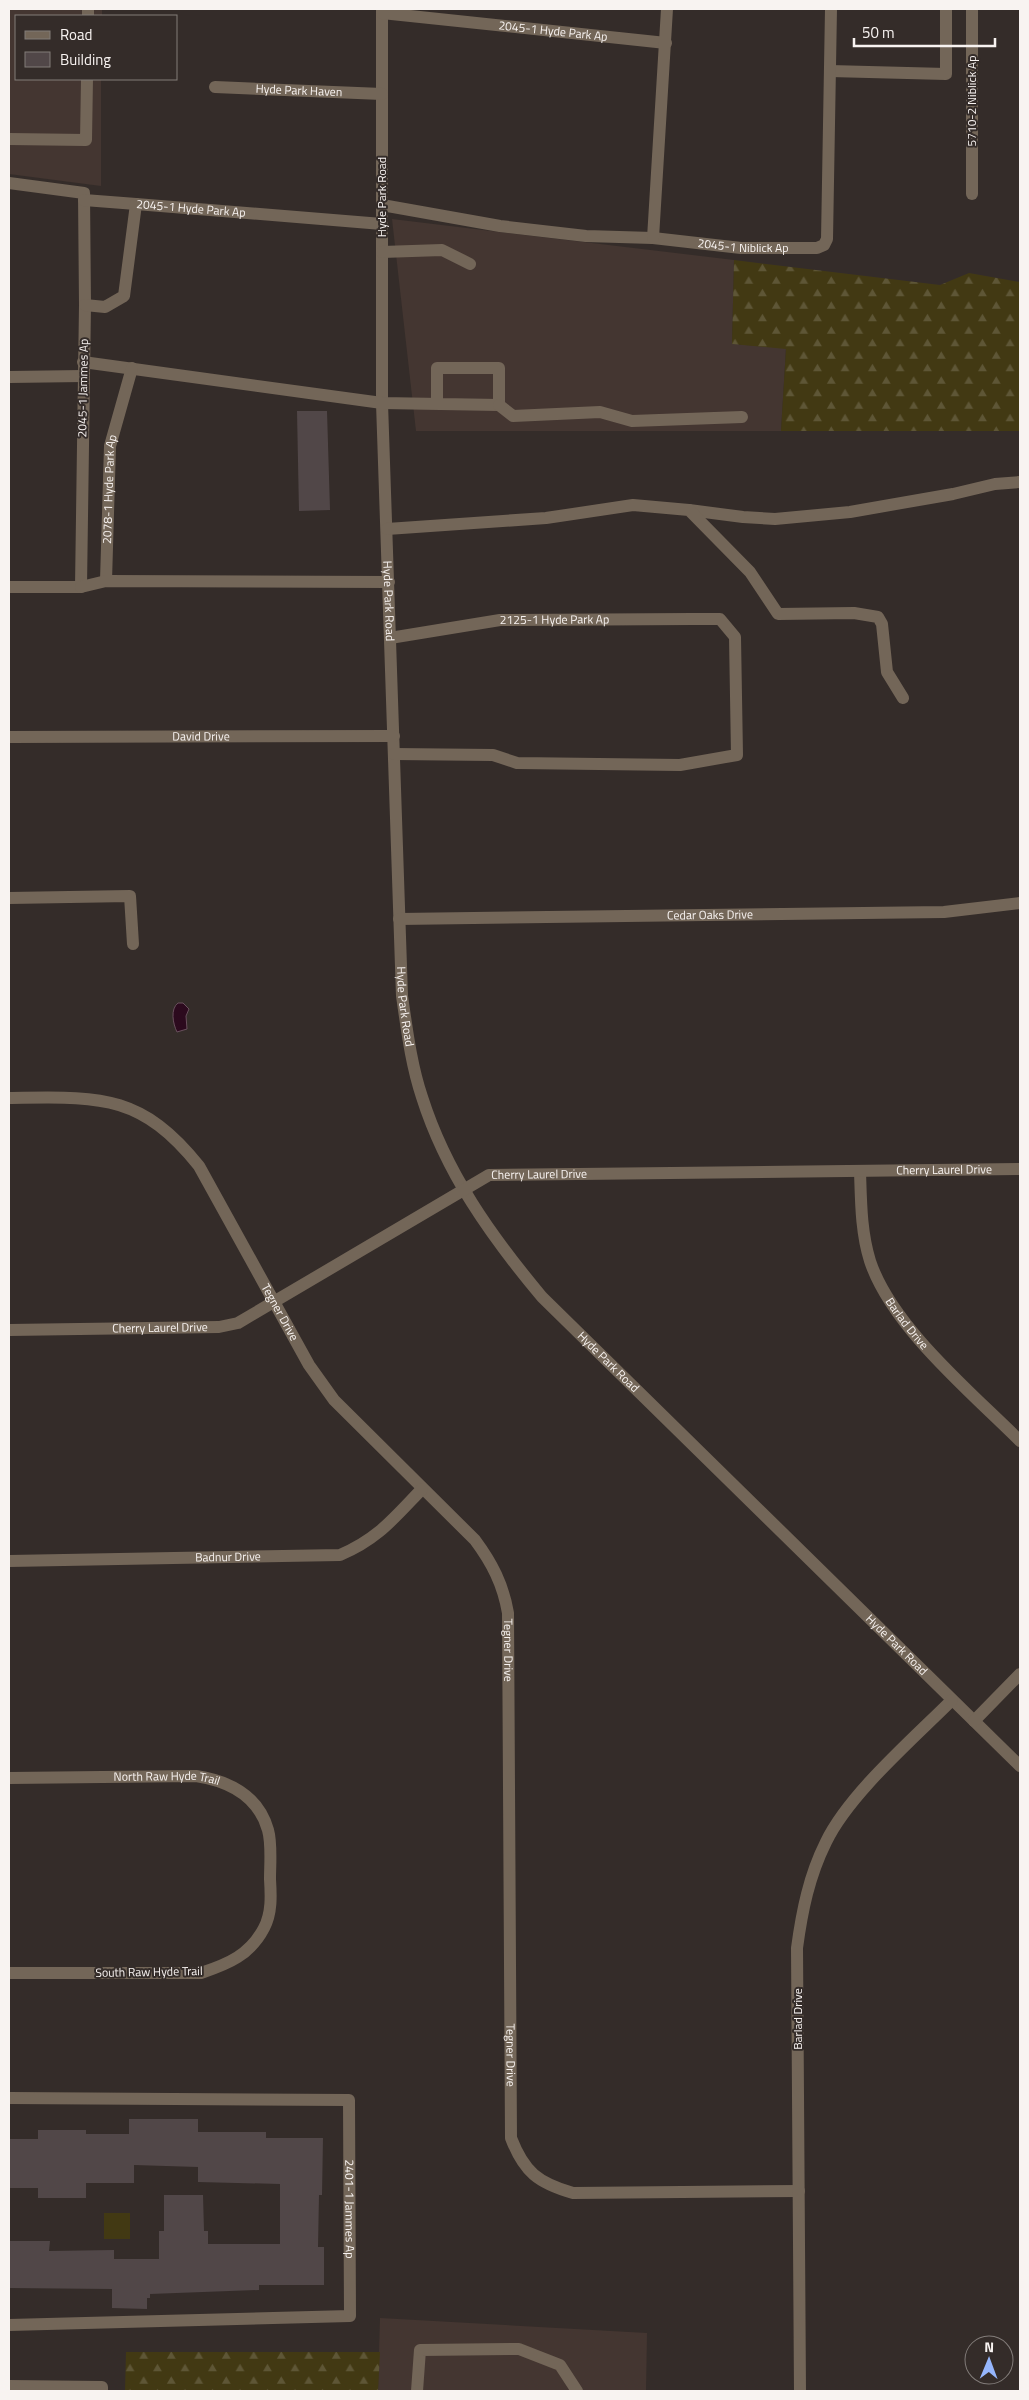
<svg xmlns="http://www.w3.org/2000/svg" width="1029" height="2400" font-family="'Titillium Web',sans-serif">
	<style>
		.built { fill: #443631 }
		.forest { fill: url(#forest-firs) }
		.park { fill: #423913 }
		.water { fill: #2c0a1e; stroke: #69505d }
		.building { fill: #514748 }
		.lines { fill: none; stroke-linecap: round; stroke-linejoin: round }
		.minor { stroke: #736658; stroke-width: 12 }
		.labels { text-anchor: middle; stroke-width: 4; stroke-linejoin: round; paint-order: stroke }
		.street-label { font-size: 12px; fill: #f8f3f1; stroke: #342c29 }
	</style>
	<defs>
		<pattern id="forest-firs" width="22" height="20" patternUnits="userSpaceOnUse" patternTransform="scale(1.25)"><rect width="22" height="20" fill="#423913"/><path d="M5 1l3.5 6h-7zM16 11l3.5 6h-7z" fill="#5e5636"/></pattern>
	</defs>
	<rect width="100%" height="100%" fill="#342c29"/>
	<g class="built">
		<path d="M9,9H102V16H16V79H101V186L9,174Z"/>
		<path d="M392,219L734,260L732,344L786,348L781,431H416Z"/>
		<path d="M380,2318L647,2333L646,2391H378Z"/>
	</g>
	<g class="forest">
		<path d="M734,260L940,285L969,273L1020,282V431H781L786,349L732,344Z"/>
		<path d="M126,2352H380L378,2391H125Z"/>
	</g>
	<rect class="park" x="104" y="2213" width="26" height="26"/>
	<path class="water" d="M178,1003H183L189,1009L186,1016L187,1029L177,1032C173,1024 170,1009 178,1003Z"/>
	<g class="building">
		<path d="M297,411H327L330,510L299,511Z"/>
		<path d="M129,2119H198V2132H266V2138H323L322,2195H319L318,2247H324V2285H259V2290L150,2294V2298H147V2309L112,2308V2289L9,2288V2241H50L49,2251L114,2250V2259H159V2231H164V2195H203L204,2231H208V2244H280V2184L198,2182V2167L134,2165V2183H86V2198H38V2188H9V2139H38V2130H86V2134H129Z"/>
	</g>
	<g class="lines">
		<g class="minor">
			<path id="s1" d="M382,9V403L402,996C407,1030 411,1064 422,1097C446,1173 491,1236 542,1297L1020,1766"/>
			<path d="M972,9V194"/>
			<path id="s2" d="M382,13L666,43"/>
			<path d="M88,16V9"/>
			<path d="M830,71L946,74V9"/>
			<path id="s3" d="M215,87L382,94"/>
			<path d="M9,139L86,140L87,79"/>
			<path d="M9,183L84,193L85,305L81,587H9"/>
			<path d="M84,200L136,204"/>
			<path id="s4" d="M382,205L500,226L586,236L653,238L741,248H817L824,245L827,239L831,9"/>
			<path d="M653,238L667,9"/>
			<path d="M382,252L442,250L470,264"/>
			<path id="s5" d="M85,305L105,307L124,296L136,204L382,224"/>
			<path d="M83,362L382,403L499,405V368H437V404"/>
			<path d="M9,377L83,376"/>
			<path d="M499,405L513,416L600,412L632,421L742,417"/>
			<path d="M689,510L743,517L775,519L850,512L953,494L995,484L1020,482"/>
			<path d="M387,529L546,518L633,505L689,510L750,572L778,614L854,613L878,617L882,624L887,672L903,698"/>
			<path id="s6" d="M106,581L110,446L132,368"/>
			<path d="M81,587L106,581L389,582"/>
			<path id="s7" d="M390,638L500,620L693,619H720L735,637L737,755L680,765L517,763L493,755L394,754"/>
			<path id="s8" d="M9,737L394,736"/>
			<path d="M9,898L130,896L133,944"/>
			<path id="s9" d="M399,919L944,912L1020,903"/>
			<path id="s10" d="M9,1098C97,1097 140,1092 199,1166L309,1365L334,1400L475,1540C492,1563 503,1584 508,1613L511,2138C524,2172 538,2183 573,2193L799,2191"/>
			<path id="s11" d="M860,1171C861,1202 861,1232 870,1261C892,1327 971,1392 1020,1441"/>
			<path id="s12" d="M9,1330L219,1327L238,1323L489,1175L1020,1169"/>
			<path id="s13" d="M9,1561L340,1555C378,1539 394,1518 422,1489"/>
			<path d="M974,1721L1020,1674"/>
			<path id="s14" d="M9,1778L196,1776C229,1781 258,1795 268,1830C272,1844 270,1864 270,1879C271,1895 272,1913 264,1928C250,1955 228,1964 201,1973H9"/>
			<path id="s15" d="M9,2098L349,2100L350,2316L9,2325"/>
			<path d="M9,2386L102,2387V2391"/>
			<path d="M417,2391L420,2350L519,2349L560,2365L577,2391"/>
			<path d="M800,2391L797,1948C802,1911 809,1876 826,1842C849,1794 913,1739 952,1700"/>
		</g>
	</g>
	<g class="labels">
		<g class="street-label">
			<text dy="4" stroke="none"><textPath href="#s2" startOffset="172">2045-1 Hyde Park Ap</textPath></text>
			<text dy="4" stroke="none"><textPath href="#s3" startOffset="84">Hyde Park Haven</textPath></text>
			<text transform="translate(972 101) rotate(-90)" y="4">5710-2 Niblick Ap</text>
			<text transform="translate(382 197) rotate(-90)" y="4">Hyde Park Road</text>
			<text dy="4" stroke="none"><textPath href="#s5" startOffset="190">2045-1 Hyde Park Ap</textPath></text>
			<text dy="4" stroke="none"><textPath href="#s4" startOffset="364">2045-1 Niblick Ap</textPath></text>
			<text transform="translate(83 388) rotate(-89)" y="4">2045-1 Jammes Ap</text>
			<text dy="4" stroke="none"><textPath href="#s6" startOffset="92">2078-1 Hyde Park Ap</textPath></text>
			<text dy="4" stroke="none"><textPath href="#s1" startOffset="592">Hyde Park Road</textPath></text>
			<text dy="4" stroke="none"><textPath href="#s7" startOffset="166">2125-1 Hyde Park Ap</textPath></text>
			<text dy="4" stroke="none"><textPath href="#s8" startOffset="192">David Drive</textPath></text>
			<text dy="4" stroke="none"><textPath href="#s9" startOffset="311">Cedar Oaks Drive</textPath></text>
			<text dy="4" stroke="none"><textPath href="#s1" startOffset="998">Hyde Park Road</textPath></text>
			<text dy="4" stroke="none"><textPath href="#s12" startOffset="976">Cherry Laurel Drive</textPath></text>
			<text dy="4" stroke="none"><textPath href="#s12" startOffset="571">Cherry Laurel Drive</textPath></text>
			<text dy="4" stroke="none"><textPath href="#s10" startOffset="380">Tegner Drive</textPath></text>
			<text dy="4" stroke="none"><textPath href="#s11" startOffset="164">Barlad Drive</textPath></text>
			<text dy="4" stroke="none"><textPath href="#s12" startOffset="151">Cherry Laurel Drive</textPath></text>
			<text dy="4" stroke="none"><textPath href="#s1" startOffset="1418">Hyde Park Road</textPath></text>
			<text dy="4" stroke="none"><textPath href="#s13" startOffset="219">Badnur Drive</textPath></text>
			<text dy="4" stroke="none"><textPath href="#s1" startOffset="1822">Hyde Park Road</textPath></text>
			<text dy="4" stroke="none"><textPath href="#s10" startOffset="800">Tegner Drive</textPath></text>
			<text dy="4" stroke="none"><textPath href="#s14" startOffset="158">North Raw Hyde Trail</textPath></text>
			<text transform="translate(149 1972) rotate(-1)" y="4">South Raw Hyde Trail</text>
			<text transform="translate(798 2019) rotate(-90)" y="4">Barlad Drive</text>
			<text dy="4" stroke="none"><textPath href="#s10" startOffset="1205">Tegner Drive</textPath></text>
			<text dy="4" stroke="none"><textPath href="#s15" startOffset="449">2401-1 Jammes Ap</textPath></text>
		</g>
	</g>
	<rect width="1029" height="2400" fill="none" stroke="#f8f3f1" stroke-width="20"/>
	<rect x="15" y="15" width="162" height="65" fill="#342c29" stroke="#827c79"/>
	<rect x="25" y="31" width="25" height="8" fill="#736658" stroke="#827c79"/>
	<text x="60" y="40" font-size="15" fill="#f8f3f1">Road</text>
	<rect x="25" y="52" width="25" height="15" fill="#514748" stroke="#827c79"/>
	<text x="60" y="65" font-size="15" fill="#f8f3f1">Building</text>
	<g transform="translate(989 2360) rotate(1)"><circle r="24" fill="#342c29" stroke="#827c79"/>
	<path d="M0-4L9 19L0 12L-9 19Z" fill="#96b6fd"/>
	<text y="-8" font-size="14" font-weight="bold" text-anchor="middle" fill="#f8f3f1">N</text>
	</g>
	<path d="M854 38v8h141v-8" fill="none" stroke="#f8f3f1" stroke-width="2.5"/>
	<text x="862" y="38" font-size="15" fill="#f8f3f1" stroke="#342c29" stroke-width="4" paint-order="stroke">50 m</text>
</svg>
